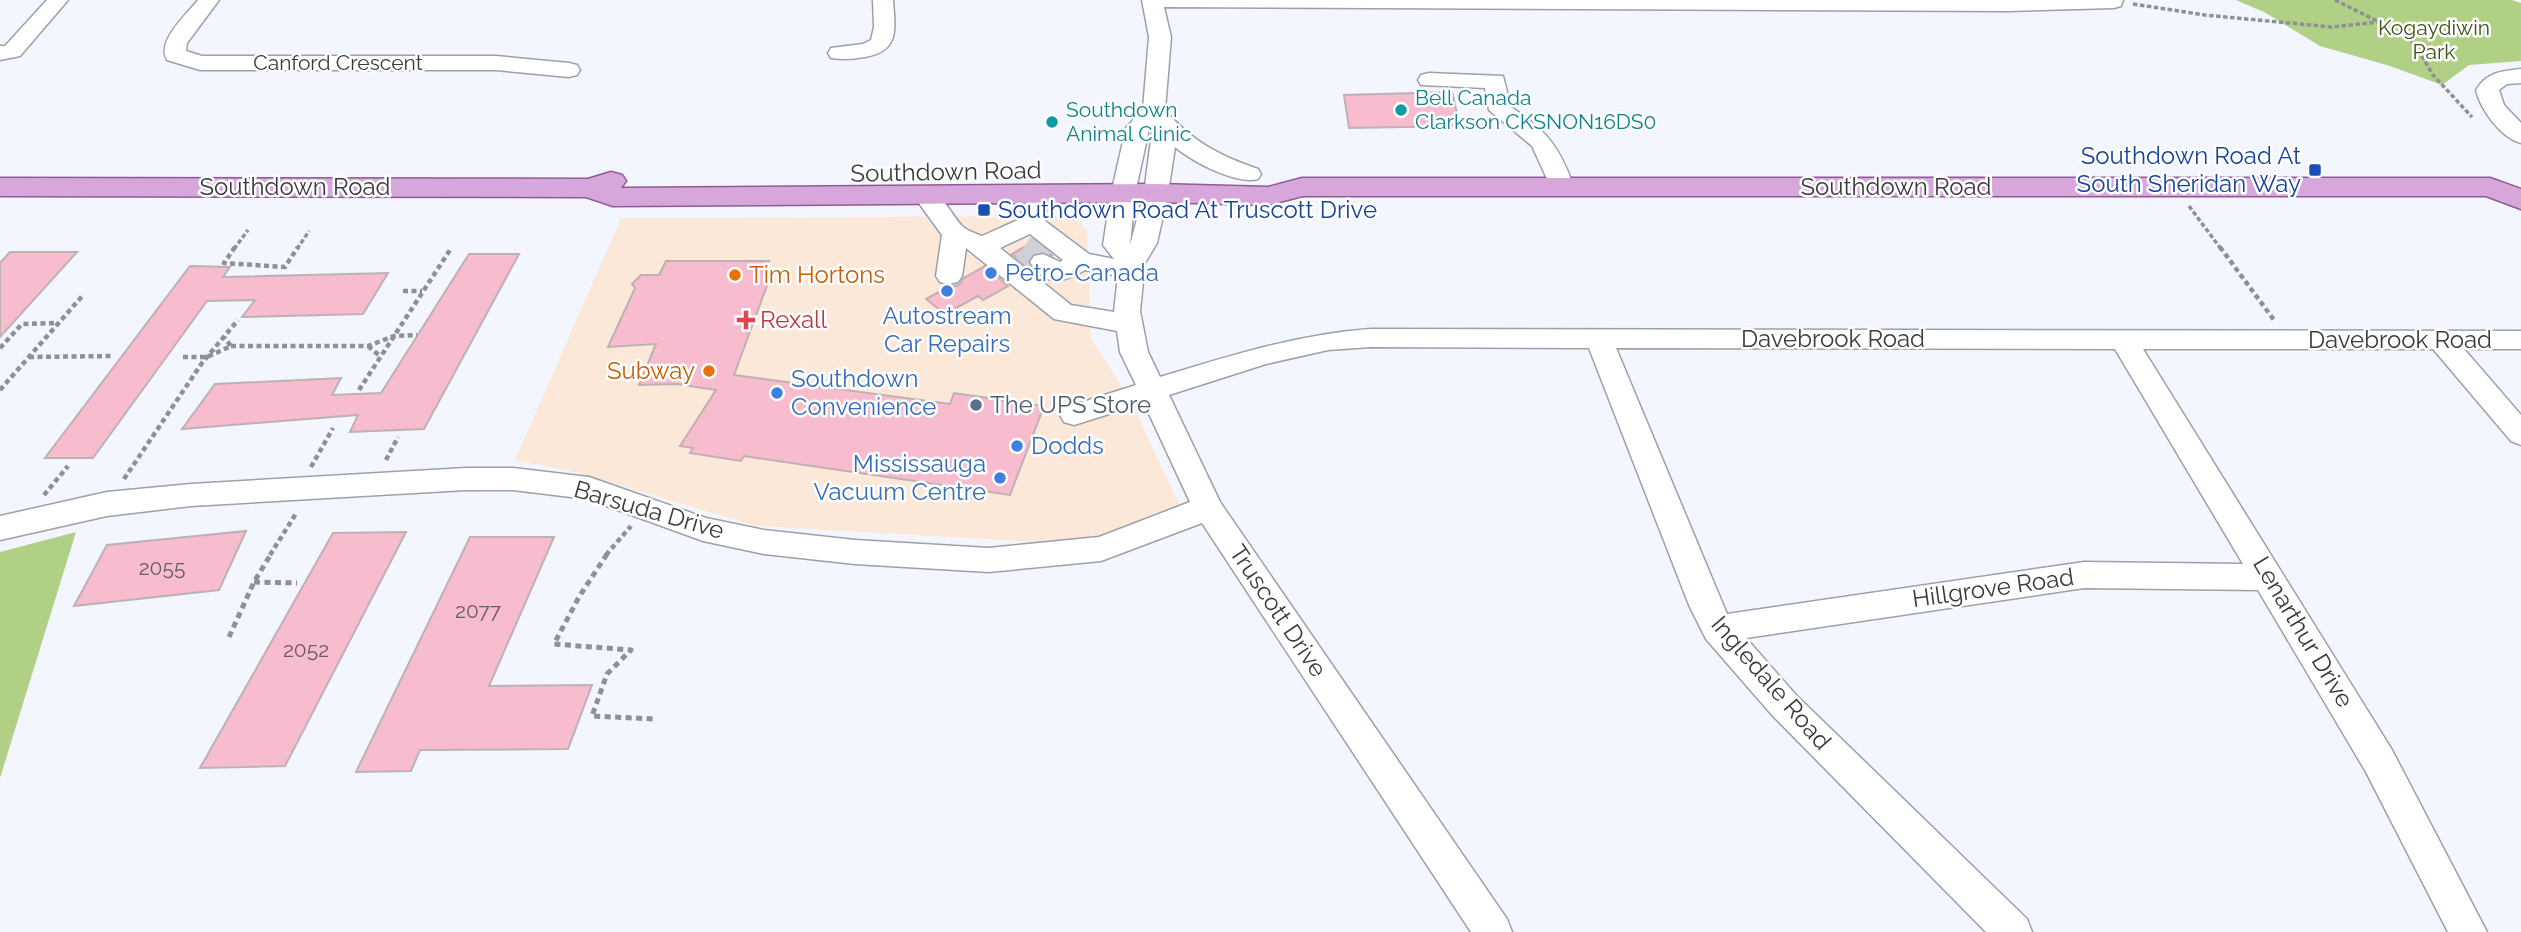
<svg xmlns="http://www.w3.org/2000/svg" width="2521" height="932" font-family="Raleway,sans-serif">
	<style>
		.commercial { fill: #fce8d9 }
		.green { fill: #b0d085 }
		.building { fill: #f8bccf; stroke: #bdb1b4; stroke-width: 2 }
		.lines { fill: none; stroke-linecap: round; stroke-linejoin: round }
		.minor-tunnel-far1 { stroke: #ced1d8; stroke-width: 23; stroke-dasharray: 23 11; stroke-linecap: butt }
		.minor-tunnel { stroke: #ced1d8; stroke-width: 28; stroke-dasharray: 28 14; stroke-linecap: butt }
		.minor-casing { stroke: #9ca0a9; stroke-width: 3 }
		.major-casing { stroke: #8f5b96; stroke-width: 3 }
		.path-far2 { stroke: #8e9096; stroke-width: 3.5; stroke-dasharray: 4.5 2.5; stroke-linecap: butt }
		.path-far1 { stroke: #8e9096; stroke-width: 4.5; stroke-dasharray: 5 3.5; stroke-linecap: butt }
		.path { stroke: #8e9096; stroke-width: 5; stroke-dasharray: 6 4.5; stroke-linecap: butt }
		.minor { fill: #fff; fill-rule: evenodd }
		.major { fill: #d7a7dc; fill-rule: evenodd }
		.culture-dot { fill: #0f9aa8; stroke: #fff; stroke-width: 2.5 }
		.transit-dot { fill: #1a4fb4; stroke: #fff; stroke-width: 2.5 }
		.shop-dot { fill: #3f7fe0; stroke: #fff; stroke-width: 2.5 }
		.food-dot { fill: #e8710a; stroke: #fff; stroke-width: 2.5 }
		.health-dot { fill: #e0444e; stroke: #fff; stroke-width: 2.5 }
		.service-dot { fill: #5c6f8a; stroke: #fff; stroke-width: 2.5 }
		.labels { text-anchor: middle; stroke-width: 5; stroke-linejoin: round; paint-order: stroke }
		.far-park-label { font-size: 21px; fill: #3c5215; stroke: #fff }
		.far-street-label { font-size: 21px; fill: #393b3f; stroke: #fff }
		.far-culture-label { font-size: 21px; fill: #0d838f; stroke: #fff; text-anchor: start }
		.number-label { font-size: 21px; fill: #695b63 }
		.transit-label { font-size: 24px; fill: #164399; stroke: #fff; text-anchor: end }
		.street-label { font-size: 24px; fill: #393b3f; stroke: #fff }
		.shop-label { font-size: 24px; fill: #366cbe; stroke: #fff; text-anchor: start }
		.food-label { font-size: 24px; fill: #c56008; stroke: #fff; text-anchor: start }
		.health-label { font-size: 24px; fill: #be3a42; stroke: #fff; text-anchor: start }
		.service-label { font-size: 24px; fill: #4e5e75; stroke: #fff; text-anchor: start }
	</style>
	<rect width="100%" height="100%" fill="#f3f6fe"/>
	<path class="commercial" d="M1072,216L1087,229L1091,339L1130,399L1180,506L1098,539L1052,543L756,526L575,472L515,460L621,218Z"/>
	<g class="green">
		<path d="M2236,0H2512L2521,3V61L2469,65L2442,85L2390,66L2320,46L2264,12Z"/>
		<path d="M76,532L0,778V552Z"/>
	</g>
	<g class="building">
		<path d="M1452,92L1460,126L1349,128L1344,95Z"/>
		<path d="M1035,241L1053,256L1044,252L1033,253L1027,262L1030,269L1012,254Z"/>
		<path d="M10,252H77L0,337V263Z"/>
		<path d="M469,254H519L424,429L350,432L358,415L182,429L215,384L341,378L332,395L381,393Z"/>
		<path d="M666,261H769L763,272H772L734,375L950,404L954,393L1044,406L1010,495L744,456L741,461L690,453L693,448L680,446L716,390L677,384L639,385L656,344L608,347L635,288L632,284L641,275H659Z"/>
		<path d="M190,266L230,267L223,277L388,273L363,314L242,317L255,300L207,301L93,458H45Z"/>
		<path d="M985,266L1008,286L983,300L978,296L945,314L926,299L948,287L959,285L964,278Z"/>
		<path d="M246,531L219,590L74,606L107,545Z"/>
		<path d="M406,532L285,766L200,768L333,533Z"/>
		<path d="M470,537H554L489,686L592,685L568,749L420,750L411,771L356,772Z"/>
	</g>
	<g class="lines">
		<path class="minor-tunnel-far1" d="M1024,247L1027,249"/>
		<path class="minor-tunnel" d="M1025,247L1043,262"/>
		<g class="minor-casing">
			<g id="minor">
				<path d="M47,0H68L20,56L0,60V46H5Z"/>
				<path d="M198,0H219L187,43L186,51L202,56H496L569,63L577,65L580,70L577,75L569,77L496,70H200L167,60C156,41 187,14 198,0Z"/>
				<path d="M873,0H893C895,29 900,51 865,57C854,59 842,60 831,58L828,53L831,48L863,44L871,40L874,27Z"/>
				<path d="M1142,0H2123L2121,6L2114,8L2009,11L1164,7L1171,37L1165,110C1191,141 1220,156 1258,169L1261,174L1258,179C1235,185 1192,161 1175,147L1168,193L1157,243L1145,263L1140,311L1148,352L1160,377C1230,356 1298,334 1371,329L2521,331V349H2464L2521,415V445L2511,441L2433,349H2143L2392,750L2487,932H2448L2366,772L2258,590L2084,588L1746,638L1796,695L2027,919L2032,932H1986L1772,715L1706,639L1689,605L1589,348L1371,347L1328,350L1266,364L1169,395L1220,502L1507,919L1512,932H1471L1202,523L1101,561L989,572L855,564L764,554L703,541L587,499L513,490H466L191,506L107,516L0,540V516L107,492L191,484L466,468H513L589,477L706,518L764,530L855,540L989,548L1099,537L1190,502L1144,403L1074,425L1064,422L1060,415L1064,408L1136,385L1120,352L1117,331L1054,319L966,248L962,276L958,282L949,284L940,282L936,276L942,235L913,195L916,190C940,184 948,211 962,226C967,231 975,233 982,236L1020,219C1024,200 1035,185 1056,190L1059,195L1047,208L1045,221L1089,254L1114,259L1103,245L1111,194L1126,128L1143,109L1149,37ZM1153,125L1144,193L1130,245L1135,194L1149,129ZM1030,234L1063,260L1060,262L1043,254L1034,256L1030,262C1047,288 1062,283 1085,270L1118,276L1114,312L1071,305L1000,248ZM1616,348L2115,349L2243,564L2084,562L1727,614Z"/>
				<path d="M2521,69V83L2507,84L2499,90L2504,105L2521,123V143C2501,138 2480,109 2476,90C2487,72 2502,71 2521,69Z"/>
				<path d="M1429,73L1503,76L1511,107C1547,131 1559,146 1574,187L1571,192L1562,194L1553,192L1532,146L1489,110L1485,88L1421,85L1418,80L1421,75Z"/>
			</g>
		</g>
		<g class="major-casing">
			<path id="major" d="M611,172L622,175L626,181L621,188L1156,184L1268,187L1302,178H2490L2521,189V209L2486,196H1303L1268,205L1156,202L613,206L586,197L0,196V178L588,179Z"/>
		</g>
		<g class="path-far2">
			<path d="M2335,0L2397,31L2415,44L2433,75L2472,117"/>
			<path d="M2133,4L2205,15L2331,27L2379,22"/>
			<path d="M2189,206L2221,249"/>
			<path d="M234,249L248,230"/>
			<path d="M297,249L309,231"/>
		</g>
		<g class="path-far1">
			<path d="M235,247L224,263L285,267L298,247"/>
			<path d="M2220,247L2274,320"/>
			<path d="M403,291H422"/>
			<path d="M231,346H368L394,336L417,335"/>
			<path d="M368,346L381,357"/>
			<path d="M0,348L22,324L57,323"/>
			<path d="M29,357L113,356"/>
			<path d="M183,357H207L231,346L224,337"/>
			<path d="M0,390L84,294"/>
			<path d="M359,390L450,250"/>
			<path d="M386,460L398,437"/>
			<path d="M311,467L333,428"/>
			<path d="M124,479L202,363L238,320"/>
			<path d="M44,495L68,466"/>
			<path d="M270,555L297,512"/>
			<path d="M606,555L631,526"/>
		</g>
		<g class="path">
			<path d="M607,554L579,597L554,644L631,650L607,674L592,716L655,719"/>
			<path d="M254,582L297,583"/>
			<path d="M229,637L254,582L271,554"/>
		</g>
		<use href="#minor" class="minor"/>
		<use href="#major" class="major"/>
	</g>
	<g class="culture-dot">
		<circle cx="1401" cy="110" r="7"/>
		<circle cx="1052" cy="122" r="7"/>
	</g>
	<g class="transit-dot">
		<rect x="2308" y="163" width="14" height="14" rx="3.5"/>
		<rect x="977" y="203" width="14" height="14" rx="3.5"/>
	</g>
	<g class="shop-dot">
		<circle cx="991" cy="273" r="7"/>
		<circle cx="947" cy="291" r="7"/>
		<circle cx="777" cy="393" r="7"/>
		<circle cx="1017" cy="446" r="7"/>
		<circle cx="1000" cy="478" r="7"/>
	</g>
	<g class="food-dot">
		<circle cx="735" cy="275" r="7"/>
		<circle cx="709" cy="371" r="7"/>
	</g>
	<path class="health-dot" d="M742.5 309.5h7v7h7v7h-7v7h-7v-7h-7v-7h7z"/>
	<circle class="service-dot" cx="976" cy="405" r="7"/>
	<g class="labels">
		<g class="far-park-label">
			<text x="2434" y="35">Kogaydiwin<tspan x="2434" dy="24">Park</tspan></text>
		</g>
		<g class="far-street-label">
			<text x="338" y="70">Canford Crescent</text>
		</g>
		<g class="far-culture-label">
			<text x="1415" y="105">Bell Canada<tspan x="1415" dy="24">Clarkson CKSNON16DS0</tspan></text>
			<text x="1066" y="117">Southdown<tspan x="1066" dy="24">Animal Clinic</tspan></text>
		</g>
		<g class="number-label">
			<text x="162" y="575">2055</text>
			<text x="478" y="618">2077</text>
			<text x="306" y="657">2052</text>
		</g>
		<g class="transit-label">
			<text x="2301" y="164">Southdown Road At<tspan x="2301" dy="28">South Sheridan Way</tspan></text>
			<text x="998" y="218" text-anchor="start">Southdown Road At Truscott Drive</text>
		</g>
		<g class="street-label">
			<text transform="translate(946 172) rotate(-1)" y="8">Southdown Road</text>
			<text x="295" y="195">Southdown Road</text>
			<text x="1896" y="195">Southdown Road</text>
			<text x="1833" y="347">Davebrook Road</text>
			<text x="2400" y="348">Davebrook Road</text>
			<text transform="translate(649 510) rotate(16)" y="8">Barsuda Drive</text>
			<text transform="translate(1993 588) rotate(-8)" y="8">Hillgrove Road</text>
			<text transform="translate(1278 611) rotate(56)" y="8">Truscott Drive</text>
			<text transform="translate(2303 632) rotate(59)" y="8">Lenarthur Drive</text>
			<text transform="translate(1771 683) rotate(49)" y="8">Ingledale Road</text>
		</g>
		<g class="shop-label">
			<text x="1005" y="281">Petro-Canada</text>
			<text x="947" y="324" text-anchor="middle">Autostream<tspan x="947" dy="28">Car Repairs</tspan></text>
			<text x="791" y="387">Southdown<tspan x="791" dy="28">Convenience</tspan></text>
			<text x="1031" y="454">Dodds</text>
			<text x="986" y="472" text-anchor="end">Mississauga<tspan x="986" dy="28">Vacuum Centre</tspan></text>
		</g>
		<g class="food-label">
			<text x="749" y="283">Tim Hortons</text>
			<text x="695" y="379" text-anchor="end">Subway</text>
		</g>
		<g class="health-label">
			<text x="760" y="328">Rexall</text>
		</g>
		<g class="service-label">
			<text x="990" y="413">The UPS Store</text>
		</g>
	</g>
</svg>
